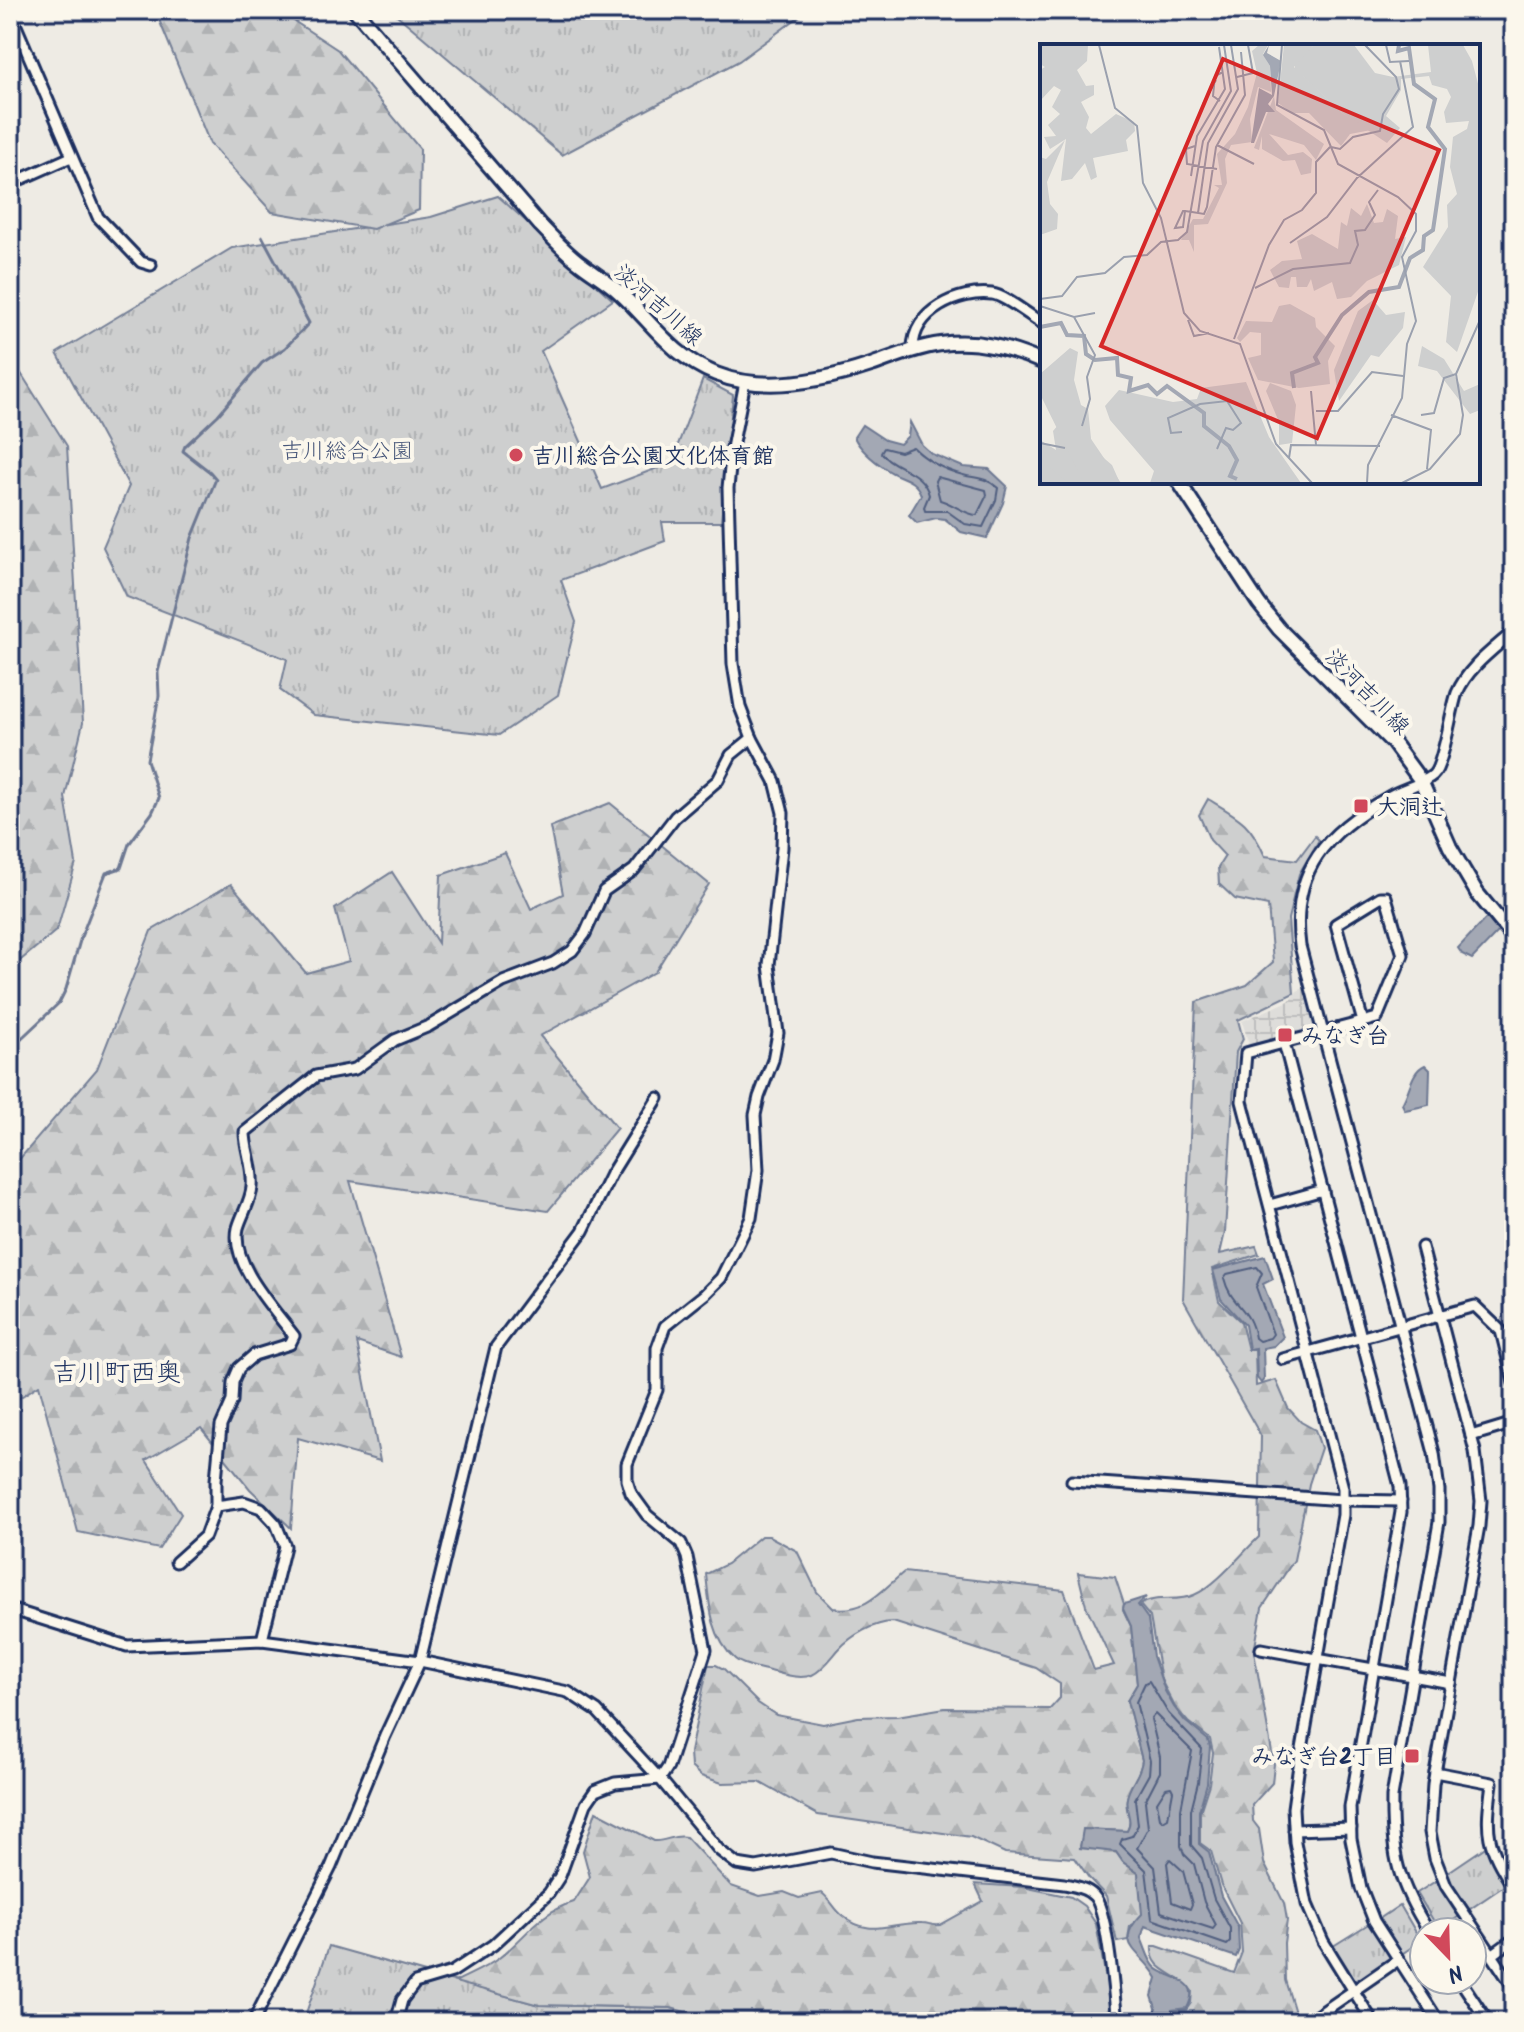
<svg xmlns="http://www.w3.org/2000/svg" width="1524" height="2032" font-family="Kalam,'Klee One',sans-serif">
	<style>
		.industrial { fill: url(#industrial-grid) }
		.grass { fill: url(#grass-tufts); stroke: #747f96; stroke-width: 2 }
		.forest { fill: url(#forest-firs); stroke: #747f96; stroke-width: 2 }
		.water { fill: #a3a8b4; stroke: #6d7892; stroke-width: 2 }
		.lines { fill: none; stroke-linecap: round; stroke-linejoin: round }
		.shore { stroke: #515f80; stroke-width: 2 }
		.stream { stroke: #6d7892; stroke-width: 3 }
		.minor-casing { stroke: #1b2f5e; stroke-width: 15 }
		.major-casing { stroke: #1b2f5e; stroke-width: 18 }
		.minor { stroke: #fbf7ec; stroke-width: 9 }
		.major { stroke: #fbf7ec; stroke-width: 12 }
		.poi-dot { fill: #d1495b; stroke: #fbf7ec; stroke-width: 3 }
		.labels { text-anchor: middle; stroke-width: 8; stroke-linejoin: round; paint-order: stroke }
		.street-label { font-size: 22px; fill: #1b2f5e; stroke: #fbf7ec }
		.park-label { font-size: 22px; fill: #48577a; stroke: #fbf7ec }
		.poi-label { font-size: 22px; font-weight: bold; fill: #1b2f5e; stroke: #fbf7ec; text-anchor: start }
		.quarter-label { font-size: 26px; fill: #1b2f5e; stroke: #fbf7ec }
		.inset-river { fill: none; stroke: #a3a8b4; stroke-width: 4 }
		.inset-road { fill: none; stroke: #9aa0ae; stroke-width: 2 }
		.view { fill: #d62828; fill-opacity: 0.15; stroke: #d62828; stroke-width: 4 }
		.inset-edge { fill: none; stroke: #1b2f5e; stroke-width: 4 }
	</style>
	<defs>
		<pattern id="industrial-grid" width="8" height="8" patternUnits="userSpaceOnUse" patternTransform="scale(2)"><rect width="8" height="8" fill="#deddda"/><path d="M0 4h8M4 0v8" fill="none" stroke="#bebebe"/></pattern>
		<pattern id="grass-tufts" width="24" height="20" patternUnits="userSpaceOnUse" patternTransform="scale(2)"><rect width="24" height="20" fill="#cecfcf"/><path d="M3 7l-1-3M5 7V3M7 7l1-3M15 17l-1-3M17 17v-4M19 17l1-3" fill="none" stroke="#b0b2b4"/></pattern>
		<pattern id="forest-firs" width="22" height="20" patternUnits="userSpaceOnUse" patternTransform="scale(2)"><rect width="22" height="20" fill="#cecfcf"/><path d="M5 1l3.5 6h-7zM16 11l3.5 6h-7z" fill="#b0b2b4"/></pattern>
	</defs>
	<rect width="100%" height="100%" fill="#eeebe4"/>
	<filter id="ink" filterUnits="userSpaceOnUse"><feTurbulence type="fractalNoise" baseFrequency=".0125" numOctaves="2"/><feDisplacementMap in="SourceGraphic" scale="16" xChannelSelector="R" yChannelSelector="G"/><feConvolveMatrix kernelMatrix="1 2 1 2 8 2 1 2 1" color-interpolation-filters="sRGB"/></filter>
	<g filter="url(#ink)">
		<path class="industrial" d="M1304,988L1314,1026L1311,1031L1250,1048L1242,1021L1289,1001L1297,991Z"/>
		<g class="grass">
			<path d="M391,10H808L739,61L562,155Z"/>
			<path d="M498,196L613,300L541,351L602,489L671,463L703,379L733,395L721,522H662L665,541L561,580L576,622L558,695L499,735L314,715L280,690L287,659L127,597L103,547L129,486L57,353L232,248L431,217Z"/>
			<path d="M1487,1846L1507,1884L1467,1911L1444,1875Z"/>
			<path d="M1439,1879L1461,1915L1439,1930L1417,1893Z"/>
			<path d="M1400,1905L1421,1941L1400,1955L1379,1919Z"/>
			<path d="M1370,1923L1393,1959L1353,1986L1330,1948Z"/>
			<path d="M329,1946L539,2005L671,2008L721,2022H303Z"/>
		</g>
		<g class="forest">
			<path d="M155,10H277L338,50L420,149L419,210L373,229L272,212L210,144Z"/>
			<path d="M10,356L67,446L83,723L65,797L76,863L57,930L10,969Z"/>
			<path d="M1208,799C1240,818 1250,822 1265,856L1297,860L1315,836L1319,840L1299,874L1288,919L1294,993L1238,1020L1243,1039L1236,1052L1225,1232L1220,1254L1256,1246L1259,1254L1212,1269L1219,1301L1241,1322L1248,1350H1255L1256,1386L1276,1380L1288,1408L1301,1422L1315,1430L1321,1448L1309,1484L1294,1560L1262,1608L1254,1652L1274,1764L1272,1783L1252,1805L1253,1821L1259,1829L1264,1863L1284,1903L1287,1920L1284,1943L1285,1980L1297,2019L1293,2022H1179L1176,2017L1172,2015L1174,2010H1186L1191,2003L1192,1991C1179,1972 1150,1973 1152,1946H1157L1234,1973L1242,1952L1240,1923L1221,1885L1211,1851L1200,1843V1812L1209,1784L1213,1753L1210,1739L1188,1722L1175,1707L1161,1680L1150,1617L1140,1605C1156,1594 1176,1603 1194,1595C1216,1586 1241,1554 1259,1537L1261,1436L1183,1299L1196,1002L1247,985L1273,962L1268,906L1235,899L1219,884L1218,867L1225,856L1210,840L1199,815Z"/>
			<path d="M610,803L709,884L655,972L540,1036L617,1128L548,1211L350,1181L401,1357L357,1342L380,1461L298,1438L291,1528L250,1489L201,1428L146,1460L181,1514L159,1549L78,1532L39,1385L10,1404V1170L97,1069L151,931L231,884L306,973L349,961L335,909L392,872L438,943L441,875L505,853L531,909L563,894L550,827Z"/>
			<path d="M761,1536H769L797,1551L817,1592L833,1608C866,1613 881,1591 904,1572L1064,1590L1094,1670L1114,1665L1086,1606L1078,1573L1115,1577L1124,1604L1123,1609L1131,1626L1137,1684L1127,1701L1142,1760C1141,1775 1130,1784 1127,1798C1124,1810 1134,1819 1127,1831L1084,1829L1080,1847L1116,1852L1123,1862L1138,1873L1143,1915L1130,1926L1128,1940L1117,1942L1106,1896L1089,1878L1075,1858L1005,1853L971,1837L818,1815L759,1782L722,1783L701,1776L691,1767L690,1752L708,1665H716L724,1669L758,1703L776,1715L823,1724L858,1717L897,1716L945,1708L1050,1709L1060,1698V1684L1036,1668L893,1622C874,1622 851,1636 839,1649C831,1658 823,1670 812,1675C799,1680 783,1674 770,1671C760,1668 742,1666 735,1659C711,1638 709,1603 706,1574L727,1564Z"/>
			<path d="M596,1811L654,1841C666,1842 674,1834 686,1837L731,1886L760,1896L784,1892L799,1898L822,1893C831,1900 835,1910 843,1916C870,1939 892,1921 922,1923C929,1923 932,1926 940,1925L983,1901L975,1884L1023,1887L1071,1897L1084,1906L1096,1924L1114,2022H721L671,2008L539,2005L455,1982C470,1974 486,1968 499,1958C527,1936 539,1912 574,1902L590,1877L583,1851Z"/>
		</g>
		<g class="water">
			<path d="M910,422L922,445L932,454L963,467L989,469L1007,486L1003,503L987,538L961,532L945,519L936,518L917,523L909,515L921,495C915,477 899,479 886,469C874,461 861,451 854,437L862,425L885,440L900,444L908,436Z"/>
			<path d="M1487,917L1499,931L1472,959L1462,954L1458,948Z"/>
			<path d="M1425,1065L1430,1070L1429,1105L1405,1110L1402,1104C1410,1091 1411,1071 1425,1065Z"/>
			<path d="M1265,1256L1273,1279L1263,1284L1283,1337L1274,1346L1263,1348L1264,1379L1261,1383L1257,1378L1256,1348L1249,1349L1245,1325L1221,1299L1213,1270Z"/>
			<path d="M1146,1597L1138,1605L1148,1619L1153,1656L1165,1691L1174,1707L1185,1721L1208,1740L1210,1747L1207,1783L1199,1811V1844L1209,1852L1221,1896L1238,1927L1239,1950L1236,1957L1145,1926L1141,1938C1146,1948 1148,1961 1156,1968C1170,1980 1203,1978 1187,2008L1172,2010L1171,2016L1178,2022H1155L1156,2008L1152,1996L1157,1978C1142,1951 1111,1945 1142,1914L1138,1873L1123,1862L1116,1852L1080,1848L1083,1829L1127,1831C1134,1819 1124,1811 1127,1798C1129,1784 1141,1775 1142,1760L1127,1701L1137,1684L1131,1626L1123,1609L1124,1604Z"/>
		</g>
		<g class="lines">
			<g class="shore">
				<path d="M913,447C927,461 944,470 963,475C978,479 986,477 998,488L996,500L983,527L965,524L947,511H925L924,507L929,495C923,470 896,470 881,453L884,448L900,452Z"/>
				<path d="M937,477L986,490L987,495L977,515C968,516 952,503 940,500L935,481Z"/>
				<path d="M1257,1267L1262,1273L1256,1287L1273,1334L1270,1338L1259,1341L1255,1338C1250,1306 1231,1307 1224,1278L1227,1274Z"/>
				<path d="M1149,1681L1168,1713L1202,1749L1198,1782L1191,1810V1845L1202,1858L1214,1899L1230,1928V1942L1227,1945L1152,1919L1146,1870L1120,1844L1122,1839L1132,1836L1138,1825L1135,1799L1149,1774L1150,1761L1136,1702L1145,1683Z"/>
				<path d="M1155,1714L1192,1751L1181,1809V1846L1184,1854L1194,1864L1204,1902L1216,1925L1213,1929L1161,1912L1155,1867L1137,1848L1148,1828L1145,1801L1160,1772V1757L1151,1719Z"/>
				<path d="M1171,1787L1173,1791L1168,1818L1163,1821L1160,1818L1157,1802L1166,1788Z"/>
				<path d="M1170,1859L1183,1871L1192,1904L1190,1909L1172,1902L1167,1863Z"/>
			</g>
			<path class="stream" d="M10,1049L59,1003L66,989L81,937L106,873L121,868L129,844L152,813L159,798L147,760L159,696L158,672L192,538L216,479L210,472L183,451L185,446L218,415L262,363L285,348L309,323L262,236"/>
			<g class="minor-casing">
				<g id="minor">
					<path d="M10,12L98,217L141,262L151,265"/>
					<path d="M10,184L71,157"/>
					<path d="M913,350C912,311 959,290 992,294C1004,295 1030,316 1042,323"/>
					<path d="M1363,1022L1336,924L1380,897H1386L1403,955L1377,1018C1334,1030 1290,1041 1246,1053L1242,1101L1343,1488V1515L1298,1772L1293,1808L1295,1842L1307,1904L1323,1941L1373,2022"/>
					<path d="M1284,1043L1400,1486L1401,1512L1350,1807L1351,1839L1361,1888L1374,1921L1439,2022"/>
					<path d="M1270,1205L1323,1190"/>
					<path d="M1422,1247L1475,1451L1481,1501L1479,1526L1433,1784L1430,1832L1435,1858L1446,1886L1514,1988"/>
					<path d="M1283,1359L1475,1306L1501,1331L1514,1383"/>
					<path d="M1471,1436L1514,1423"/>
					<path d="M1072,1481L1343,1500L1401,1501"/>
					<path d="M176,1562L205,1536L216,1506"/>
					<path d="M10,1609L127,1646L262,1640L420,1661L568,1692L597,1711L660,1779L719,1850L737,1864L756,1867L831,1853L872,1862L1064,1884C1074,1886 1087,1888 1094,1896C1108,1911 1114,1997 1117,2022"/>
					<path d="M262,1640L285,1546L276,1524L261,1508L244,1502L216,1506V1480L221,1426L232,1401L233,1382L239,1368L254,1355L290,1344L294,1336C274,1309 230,1263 238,1228C242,1214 251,1201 252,1187C254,1167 245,1150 245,1132L316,1076L355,1069L395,1040L429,1026L503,982L553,963L572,951L585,934L604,891L634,870L675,817L718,780L731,755L752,738"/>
					<path d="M1261,1649L1451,1683"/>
					<path d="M1435,1772L1492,1783C1485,1834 1486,1844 1514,1888"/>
					<path d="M1294,1830L1351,1828"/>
					<path d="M1429,1932C1398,1882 1391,1856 1392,1797L1439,1522V1490L1434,1453L1300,946C1290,870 1327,831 1390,796C1402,789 1423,784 1433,775C1443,767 1451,709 1457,693C1468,667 1494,649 1514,631"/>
					<path d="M1492,1955L1514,1939"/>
					<path d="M1460,1980L1488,2022"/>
					<path d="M253,2022L331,1867L385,1736L420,1661L496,1347L583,1231L611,1174L658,1098"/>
					<path d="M396,2022L402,2000L415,1983L452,1972L493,1945L549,1893L560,1876L586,1804L595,1791L615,1783L660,1779L668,1767L706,1650L687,1557L681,1543L647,1515L631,1493L627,1480V1464L657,1390V1348L665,1326L705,1294L721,1278L751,1218L758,1170L755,1115L759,1097L773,1060L778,1033L769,965L782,848L783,813L775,781L752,738L740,707L733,664L728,488L732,448L745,382"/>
					<path d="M1308,2022L1398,1960"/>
				</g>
			</g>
			<g class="major-casing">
				<g id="major">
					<path d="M355,10L540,225C553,238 565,252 580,263C593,273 607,281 619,292C653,323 670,355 716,374C764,393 823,381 871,365C894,357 917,347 941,344C977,339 1010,348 1042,362"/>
					<path d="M1179,482L1259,604L1279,629L1393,743L1421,781L1450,847L1477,893L1514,938"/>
				</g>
			</g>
			<use href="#minor" class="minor"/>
			<use href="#major" class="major"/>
		</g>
	</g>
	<g class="poi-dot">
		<circle cx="516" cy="455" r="8"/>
		<rect x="1353" y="798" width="16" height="16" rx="4"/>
		<rect x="1277" y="1027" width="16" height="16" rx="4"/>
		<rect x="1404" y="1748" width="16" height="16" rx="4"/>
	</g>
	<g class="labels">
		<g class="street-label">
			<text transform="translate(659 304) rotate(42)" y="8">淡河吉川線</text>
			<text transform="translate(1368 691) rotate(46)" y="8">淡河吉川線</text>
		</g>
		<g class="park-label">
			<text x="347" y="458">吉川総合公園</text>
		</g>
		<g class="poi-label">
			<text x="532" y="463">吉川総合公園文化体育館</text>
			<text x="1377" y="814">大洞辻</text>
			<text x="1301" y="1043">みなぎ台</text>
			<text x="1396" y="1764" text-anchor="end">みなぎ台2丁目</text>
		</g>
		<g class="quarter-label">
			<text x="117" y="1381">吉川町西奥</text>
		</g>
	</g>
	<g transform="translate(1040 44)">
		<rect width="440" height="440" fill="#eeebe4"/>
		<path d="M48,1L47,17L37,26L46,42L54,41V51L41,58L49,73L46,84L51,90L76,70L94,78L95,87L86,96L88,107L53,114L57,133L51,136L45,119L32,135L21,137L26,95L10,105L4,93L16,92L8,81L20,70L12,63L21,46L14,42L0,57V26L5,23L0,20V1ZM274,1H314L335,29L353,33L391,28L388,1H423L432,17L440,47V242L417,308L406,298L411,252L383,223L408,183L407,161L417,150L410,123L413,93L427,85L429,77L406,79L404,68L411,53L407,45L392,41L389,32L361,35V46L346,72L360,84L347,99L302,69L255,25V17ZM250,260L275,274L276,283L295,302L288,317L290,340L259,344L218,336L208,314L221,311V289L210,288L200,298L197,294L206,277L232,278L239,262ZM206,338L229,393L261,439H110L114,427L70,376L65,362L79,346L133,358L157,355L161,344ZM19,380L49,392L81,439H0V396L16,406L13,387Z" fill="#cecfcf"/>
		<path d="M219,1H228L223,10L230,22L231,48L218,43L210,75L212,98L191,101L185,115L187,139L168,180L154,181V208L149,196H141L153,175H163L179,144L174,141H182L177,110L195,90L208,63L217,29L212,7ZM244,1H274L254,23L302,69L331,86L310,90L301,102L269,69H252L238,59ZM234,52L236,66L284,100L276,116L264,101L229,90L248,111L263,108L272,115L271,129L261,131L255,116L243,117L222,105V92L219,106L214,104ZM25,96L7,138L10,160L18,170L17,185L0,191V113L6,115ZM327,160L334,179L343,178L347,165L358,172L355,195L366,193L359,221L327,237L311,253L297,255L292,238L274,247L271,235L267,243H257L256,233H251L249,244L239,243L230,226L242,217L262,215L257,197L272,190L298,205L301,178L307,182L311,164L321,172ZM333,256L346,271L365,268L363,284L339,313L331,311L299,357L294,326L318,267ZM382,302L404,315L424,347L440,340V366L430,370L397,327L378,322ZM30,304L38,308L34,336L41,361L48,365L52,404L72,421L80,439H44L0,350V330ZM230,339L251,347L256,361L252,399L239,401V378L226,347ZM0,408L5,420L29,439H0Z" fill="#cecfcf"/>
		<path d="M229,1L227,9L241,17L234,52L228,60L235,68H226L214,99H211L219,44L232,51L230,22L223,11Z" fill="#a3a8b4"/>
		<path class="inset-river" d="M0,283L21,279L27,291L44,292L46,310L55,316L77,314L78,331L91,334L89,347L108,341L117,350L127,342L164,369V382L189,402L197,416L190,432L197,435M254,344L252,329L278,319L275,313L302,271L329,248L359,243L370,214L383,206L384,192L393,186L405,105L388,83L395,55L374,40L369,4L358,7L359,1"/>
		<path class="inset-road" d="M59,1L75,64L97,82L103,139L121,174L144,269L160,287L200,300L236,400L272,439M242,1L237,61L284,86L298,120L358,153L376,170V187L362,213L376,277L367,300L362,354L328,421L327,439M346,1L350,18L369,17M197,33L213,29L208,1M180,57L173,52L175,32L183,28M163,60L176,36M177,101L214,120M155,102L146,105L147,120L177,125M291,103L300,105L313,93L340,87L343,70L359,45L356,33L325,1M151,132L157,92L185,45L179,3M145,167L143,183L135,184L143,167H145L152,168L164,170L167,163L176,103L205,51L201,8M158,169L168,99L198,45L191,1H172M250,199L287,173L317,134L373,83L360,17M215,244L253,225L310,219L318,201L315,187L325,186L335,171L329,158L338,146M0,255L22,252L37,233L65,229L84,213L107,211L121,198L138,196L147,188L163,97L191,47L184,1M0,262L34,273L55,269M34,273L55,311L47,333L50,355L42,382M148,276L154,292L169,289M194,295L229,201L244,176L262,166L276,149V118L290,103M271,347L276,401M276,367H298L332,328L363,332M351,371L391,386L387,425M381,371L394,369L404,334L416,330M142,388L131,389L128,374L160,360L187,357L201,379L193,386L186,384L177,405M0,399L25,404M249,414L251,401L340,402M362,439L390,425L420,390L423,371L416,330L440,276"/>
		<path class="view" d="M183,15L399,106L277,394L61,302Z"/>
		<rect width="440" height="440" class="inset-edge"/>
	</g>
	<rect width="1524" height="2032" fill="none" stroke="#fbf7ec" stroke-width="40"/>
	<rect x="20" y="20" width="1484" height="1992" fill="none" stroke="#1b2f5e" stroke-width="3" filter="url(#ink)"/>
	<g transform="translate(1448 1956) rotate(157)"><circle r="38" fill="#fbf7ec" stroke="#a1a7b3" stroke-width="2"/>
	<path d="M0-6L14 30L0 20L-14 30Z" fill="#d1495b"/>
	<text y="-12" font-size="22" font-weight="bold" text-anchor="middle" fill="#1b2f5e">N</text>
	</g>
</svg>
